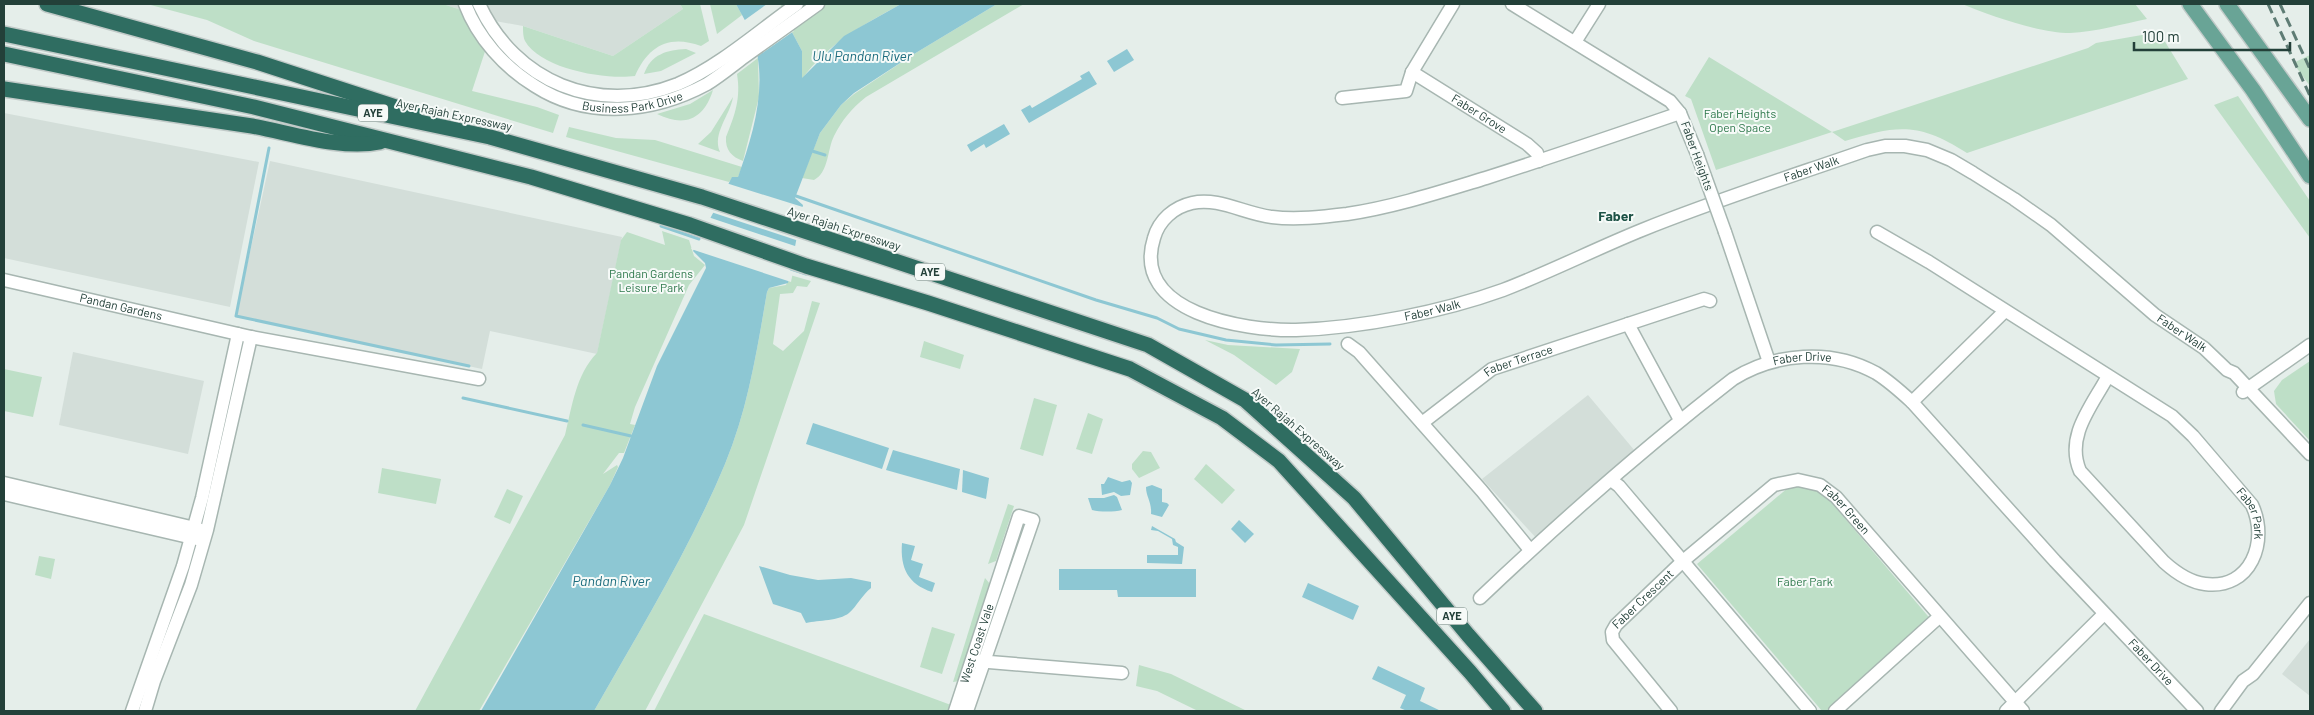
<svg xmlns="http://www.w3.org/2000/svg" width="2314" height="715" font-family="Barlow,sans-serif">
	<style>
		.built { fill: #d3ded9 }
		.green { fill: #bedfc7 }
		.water { fill: #8dc7d3 }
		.pier { fill: #e5eeea }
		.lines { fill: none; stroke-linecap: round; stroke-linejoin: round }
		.stream { stroke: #8dc7d3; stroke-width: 3 }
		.minor-casing { stroke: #a7b6b1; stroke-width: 15 }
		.primary-casing { stroke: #c1cac8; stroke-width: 18 }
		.motorway-casing { stroke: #c1cac8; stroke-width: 18 }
		.minor { stroke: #fff; stroke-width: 12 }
		.primary { stroke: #69a496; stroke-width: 15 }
		.motorway { stroke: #2f6d61; stroke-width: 15 }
		.rail { stroke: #5e7c74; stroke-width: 3; stroke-dasharray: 10 5; stroke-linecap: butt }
		.minor-bridge-casing { stroke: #a7b6b1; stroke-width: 15; stroke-linecap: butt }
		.minor-bridge { stroke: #fff; stroke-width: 12 }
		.labels { text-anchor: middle; stroke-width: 4; stroke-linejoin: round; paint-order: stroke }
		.shield { fill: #f6faf8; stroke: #627872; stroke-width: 1 }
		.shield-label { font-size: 11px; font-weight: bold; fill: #234039 }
		.street-label { font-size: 12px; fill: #234039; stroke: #f6faf8 }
		.park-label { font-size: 12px; fill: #2d784b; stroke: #f6faf8 }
		.water-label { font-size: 14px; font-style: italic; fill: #1c6c7e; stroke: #f6faf8 }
		.neighbourhood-label { font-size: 14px; font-weight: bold; fill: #1f5347; stroke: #f6faf8 }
	</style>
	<rect width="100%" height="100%" fill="#e5eeea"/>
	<g class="built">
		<path d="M443,4H680L683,9L613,56L523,26L495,21Z"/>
		<path d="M4,113L259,162L230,307L4,258Z"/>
		<path d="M270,161L622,237L597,354L490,331L482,369L236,316Z"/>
		<path d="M73,352L204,381L188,454L59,425Z"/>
		<path d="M1588,395L1635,451L1538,540L1482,479Z"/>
		<path d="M2310,639V696L2282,674Z"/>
	</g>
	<g class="green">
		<path d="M147,4H443L495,21L472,91L537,107L559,115L553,133L254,41L207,20Z"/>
		<path d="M680,4H700L709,41L701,46C669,34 648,46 635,76C605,80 541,69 525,41C523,37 523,30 523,26L613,56L683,9Z"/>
		<path d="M710,4H736L742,15L717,34Z"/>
		<path d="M777,4H901C863,25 828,43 802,79V51Z"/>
		<path d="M997,4H1024L866,97C852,108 842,120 834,136C827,150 829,172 814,180L802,178L820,133L841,105L854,94L914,54Z"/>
		<path d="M1962,4H2135L2147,19C2122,24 2096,32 2070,33C2040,33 1991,16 1962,4Z"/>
		<path d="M2159,32L2188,79L1967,153C1919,122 1897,125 1845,141L1832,132L1716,170L1691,99L1685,96L1709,57L1832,132L2088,48L2096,43Z"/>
		<path d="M686,49L696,53L661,71L644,74C651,54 667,50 686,49Z"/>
		<path d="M2310,55V86L2293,63Z"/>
		<path d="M758,58L759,97L743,161C732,157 725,150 726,137C735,115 741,98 737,74Z"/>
		<path d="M713,90C704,119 685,128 657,114L690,104Z"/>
		<path d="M2238,96L2310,201V238L2214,105Z"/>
		<path d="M733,97C730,116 712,133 720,152L698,144L711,132Z"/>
		<path d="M569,127L616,138L655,140L742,167L738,177L732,178L729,182L566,137Z"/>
		<path d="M662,231L689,240L694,256L705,265L689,285L635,407L630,424L635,425L624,453H619L603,474L617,465L618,467L610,485L479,711H415L565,435C572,407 576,374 597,353L621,240L627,232L665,245Z"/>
		<path d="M790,275L811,281L807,287L797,286L793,293L780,294L773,344L783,351L804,331L812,301L820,303L744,525L645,711H594C640,630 689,550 725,464C748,409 757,350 767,292L769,288L786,285Z"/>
		<path d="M1205,340L1228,345L1300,349L1292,372L1276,385L1234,355Z"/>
		<path d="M924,341L964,355L960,369L920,357Z"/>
		<path d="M2310,361V441L2276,404L2274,391L2282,380Z"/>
		<path d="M4,369L42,377L33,417L4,411Z"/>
		<path d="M1034,398L1057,405L1043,456L1020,449Z"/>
		<path d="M1088,413L1103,419L1092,454L1076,449Z"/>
		<path d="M1143,451L1151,452L1160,468L1139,478L1132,469V464Z"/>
		<path d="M1206,464L1235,490L1222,504L1194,479Z"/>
		<path d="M382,468L441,479L436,504L378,493Z"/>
		<path d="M1795,482L1819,488L1933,622L1826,711H1822L1697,564Z"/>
		<path d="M507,489L523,496L510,524L494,517Z"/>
		<path d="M1008,504L1014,506L996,561L988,564Z"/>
		<path d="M39,556L55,559L51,579L35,575Z"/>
		<path d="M985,578L990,584L960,681L953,682Z"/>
		<path d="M704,614L951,705L948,711H654Z"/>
		<path d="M932,627L955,634L942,674L920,667Z"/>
		<path d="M1139,665L1171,674L1247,711H1198L1157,691L1136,686Z"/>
	</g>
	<g class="water">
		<path d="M736,4H777L802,51V78L844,36L901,4H997L914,54L854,93L841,105L820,133L795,198L803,205L788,283L769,288L767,292C757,350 748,409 725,464C689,550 640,630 594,711H481L610,485L623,458L657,366L706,268L705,263L693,251L732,177H738C754,132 769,82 752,35C748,24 741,14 736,4Z"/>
		<path d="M1127,49L1134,60L1114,72L1107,61Z"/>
		<path d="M1089,71L1097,84L1029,123L1021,110L1030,105L1032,108L1082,79L1080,76Z"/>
		<path d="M1004,124L1010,134L986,148L984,144L971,152L967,145Z"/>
		<path d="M813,423L889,448L882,469L806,444Z"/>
		<path d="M893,450L960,469L957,490L886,470Z"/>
		<path d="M963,470L989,478L986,499L962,492Z"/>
		<path d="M1108,477L1122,482L1130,480L1132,483L1130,495L1121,496L1114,492L1102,495L1101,484H1104Z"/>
		<path d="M1152,485L1162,489V502L1167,503L1169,505L1162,517L1151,514C1152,502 1146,497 1146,487Z"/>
		<path d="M1114,495L1117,497L1122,510C1114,512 1100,512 1092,510L1088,498H1104Z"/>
		<path d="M1239,520L1254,534L1245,543L1231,529Z"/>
		<path d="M1152,526L1175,539L1176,542L1184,547L1182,564L1147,563V555H1178V547L1173,545L1172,539L1158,531L1151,530Z"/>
		<path d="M902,543L915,546L911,560L923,564L919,577L935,583L932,592C908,584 900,568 902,543Z"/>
		<path d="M759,566L790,575L818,580L851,578L871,582V588C862,595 857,606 849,613C839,621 819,620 806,623L801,613L773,604Z"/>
		<path d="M1059,569H1196V597H1118L1117,590H1059Z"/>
		<path d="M1308,583L1359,606L1353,620L1302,597Z"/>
		<path d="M1378,666L1425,688L1420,701L1441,711H1407L1400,708L1406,695L1372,679Z"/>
	</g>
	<g class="pier">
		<path d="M767,4H780L794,31L755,58L749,34L742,22Z"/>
		<path d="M726,183L806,208L799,241L711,212Z"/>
		<path d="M708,217L798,247L791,282L691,249Z"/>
	</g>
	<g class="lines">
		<g class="stream">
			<path d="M269,148L236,316L469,366"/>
			<path d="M812,151L825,155"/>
			<path d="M796,196L1096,300L1157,318L1179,329L1226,340L1276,345L1330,344"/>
			<path d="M661,226L699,239"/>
			<path d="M791,269L806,274"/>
			<path d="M463,398L567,421"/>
			<path d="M583,425L631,436"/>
		</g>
		<g class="minor-casing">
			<g id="minor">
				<path id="s1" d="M465,4C478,38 504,67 535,86C588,120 653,113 707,84C720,76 732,66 744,57C769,39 793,22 818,4"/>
				<path d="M479,4C515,82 597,116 678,84C720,66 760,30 797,4"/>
				<path d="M1512,4L1670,101L1680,113L1697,154"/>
				<path d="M1575,42L1599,4"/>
				<path id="s2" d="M1412,72L1527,144L1537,153L1539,161"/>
				<path d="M1342,98L1406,91L1412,72L1453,4"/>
				<path id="s3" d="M1680,113C1616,135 1551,157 1486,178C1440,192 1394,207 1347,214C1322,217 1296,220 1272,217C1245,214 1219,197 1192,203C1174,207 1159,220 1154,238C1130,313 1245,331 1296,330C1361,328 1442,312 1503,290C1550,272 1595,249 1642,230C1716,200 1792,176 1867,150L1885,146H1905L1927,150L1951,160L1973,173L2014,199L2051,225L2155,315L2204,348L2227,370L2234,373L2310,454"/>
				<path d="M1725,232L1769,362"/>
				<path id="s4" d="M1877,232L1929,262L2172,416L2193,436L2252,505C2269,541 2251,590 2205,584C2189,582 2175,572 2164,562L2080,471C2065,436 2092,406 2108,376"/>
				<path id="s5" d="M4,280L251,337L479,379"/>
				<path d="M1628,324L1680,420"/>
				<path d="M1348,344L1359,352L1482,491L1530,550"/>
				<path d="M2243,392L2310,345"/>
				<path d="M1912,402L2005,311"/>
				<path id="s6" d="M1422,423L1492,369L1704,299L1710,301"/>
				<path d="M1611,480L1619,486L1810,711"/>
				<path d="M4,483L199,529"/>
				<path d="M4,494L197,539"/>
				<path id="s7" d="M1480,598C1561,521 1645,447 1733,379C1775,353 1831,348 1876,373C1889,381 1900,391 1912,402L2055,561L2197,711"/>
				<path d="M977,661L1122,673"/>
				<path d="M132,711L183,566L202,498L238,334"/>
				<path d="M145,711L154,681L191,585L207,530L251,337"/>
				<path id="s8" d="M955,711L1019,516L1033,520L967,711"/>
				<path id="s9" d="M1671,711L1613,640L1612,632L1616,625L1683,561L1774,485L1798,480L1820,485L1836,497L2023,711"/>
				<path d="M1835,711L1939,617"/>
				<path d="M2006,711L2104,614"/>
				<path d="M2221,711L2243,681L2253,674L2310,603"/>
			</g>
		</g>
		<g class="primary-casing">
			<g id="primary">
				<path d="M2190,4L2253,90L2310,176"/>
				<path d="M2227,4L2310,119"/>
			</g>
		</g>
		<g class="motorway-casing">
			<g id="motorway">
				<path d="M47,4L257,62L414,113"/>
				<path d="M4,34L490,137L702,197L1148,345L1245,400L1354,498L1468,635L1535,711"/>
				<path d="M4,54L254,107L531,177L690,225L806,266L928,303L1130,369L1222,418L1279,461L1470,672L1503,711"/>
				<path d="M4,89C87,101 170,113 252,126C291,133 341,150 380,142"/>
			</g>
		</g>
		<use href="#minor" class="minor"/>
		<use href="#primary" class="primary"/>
		<use href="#motorway" class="motorway"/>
		<g class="rail">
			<path d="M2268,4L2310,96"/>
			<path d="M2280,4L2310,69"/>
		</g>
		<g class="minor-bridge-casing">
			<path id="minor-bridge" d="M1697,154L1725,232"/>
		</g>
		<use href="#minor-bridge" class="minor-bridge"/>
	</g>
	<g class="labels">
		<g class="shield">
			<rect x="358" y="104.5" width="30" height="17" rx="4"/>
			<rect x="915" y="263.5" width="30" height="17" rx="4"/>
			<rect x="1437" y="607.5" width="30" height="17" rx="4"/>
		</g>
		<g class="shield-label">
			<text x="373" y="117">AYE</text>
			<text x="930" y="276">AYE</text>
			<text x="1452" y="620">AYE</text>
		</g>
		<g class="street-label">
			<text dy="4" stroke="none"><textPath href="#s1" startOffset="212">Business Park Drive</textPath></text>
			<text dy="4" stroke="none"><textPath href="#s2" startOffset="79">Faber Grove</textPath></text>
			<text transform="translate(454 115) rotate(12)" y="4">Ayer Rajah Expressway</text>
			<text transform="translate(1697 156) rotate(70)" y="4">Faber Heights</text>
			<text dy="4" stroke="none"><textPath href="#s3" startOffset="1300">Faber Walk</textPath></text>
			<text transform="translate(844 229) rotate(18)" y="4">Ayer Rajah Expressway</text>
			<text dy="4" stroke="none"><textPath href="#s5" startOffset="120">Pandan Gardens</textPath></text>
			<text dy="4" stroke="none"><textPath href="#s3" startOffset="895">Faber Walk</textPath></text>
			<text dy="4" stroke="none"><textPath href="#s3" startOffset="1735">Faber Walk</textPath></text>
			<text dy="4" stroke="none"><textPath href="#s7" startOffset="408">Faber Drive</textPath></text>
			<text dy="4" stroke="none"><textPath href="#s6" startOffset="116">Faber Terrace</textPath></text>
			<text transform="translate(1298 429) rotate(41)" y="4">Ayer Rajah Expressway</text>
			<text dy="4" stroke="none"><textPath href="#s9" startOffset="402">Faber Green</textPath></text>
			<text dy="4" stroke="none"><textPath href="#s4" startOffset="475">Faber Park</textPath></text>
			<text dy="4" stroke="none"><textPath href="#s9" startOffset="145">Faber Crescent</textPath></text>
			<text dy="4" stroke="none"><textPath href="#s8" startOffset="71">West Coast Vale</textPath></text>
			<text dy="4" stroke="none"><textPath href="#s7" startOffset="884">Faber Drive</textPath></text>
		</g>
		<g class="park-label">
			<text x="1740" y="118">Faber Heights<tspan x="1740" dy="14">Open Space</tspan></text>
			<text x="651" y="278">Pandan Gardens<tspan x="651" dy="14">Leisure Park</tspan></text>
			<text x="1805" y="586">Faber Park</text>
		</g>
		<g class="water-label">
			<text x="862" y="61">Ulu Pandan River</text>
			<text x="611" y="586">Pandan River</text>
		</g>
		<g class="neighbourhood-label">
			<text x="1616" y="221">Faber</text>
		</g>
	</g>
	<rect width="2314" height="715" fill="none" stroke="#234039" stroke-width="10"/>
	<path d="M2134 42v8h156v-8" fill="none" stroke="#234039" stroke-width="2.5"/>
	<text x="2142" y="42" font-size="15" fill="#234039" stroke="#f6faf8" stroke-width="4" paint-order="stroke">100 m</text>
</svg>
